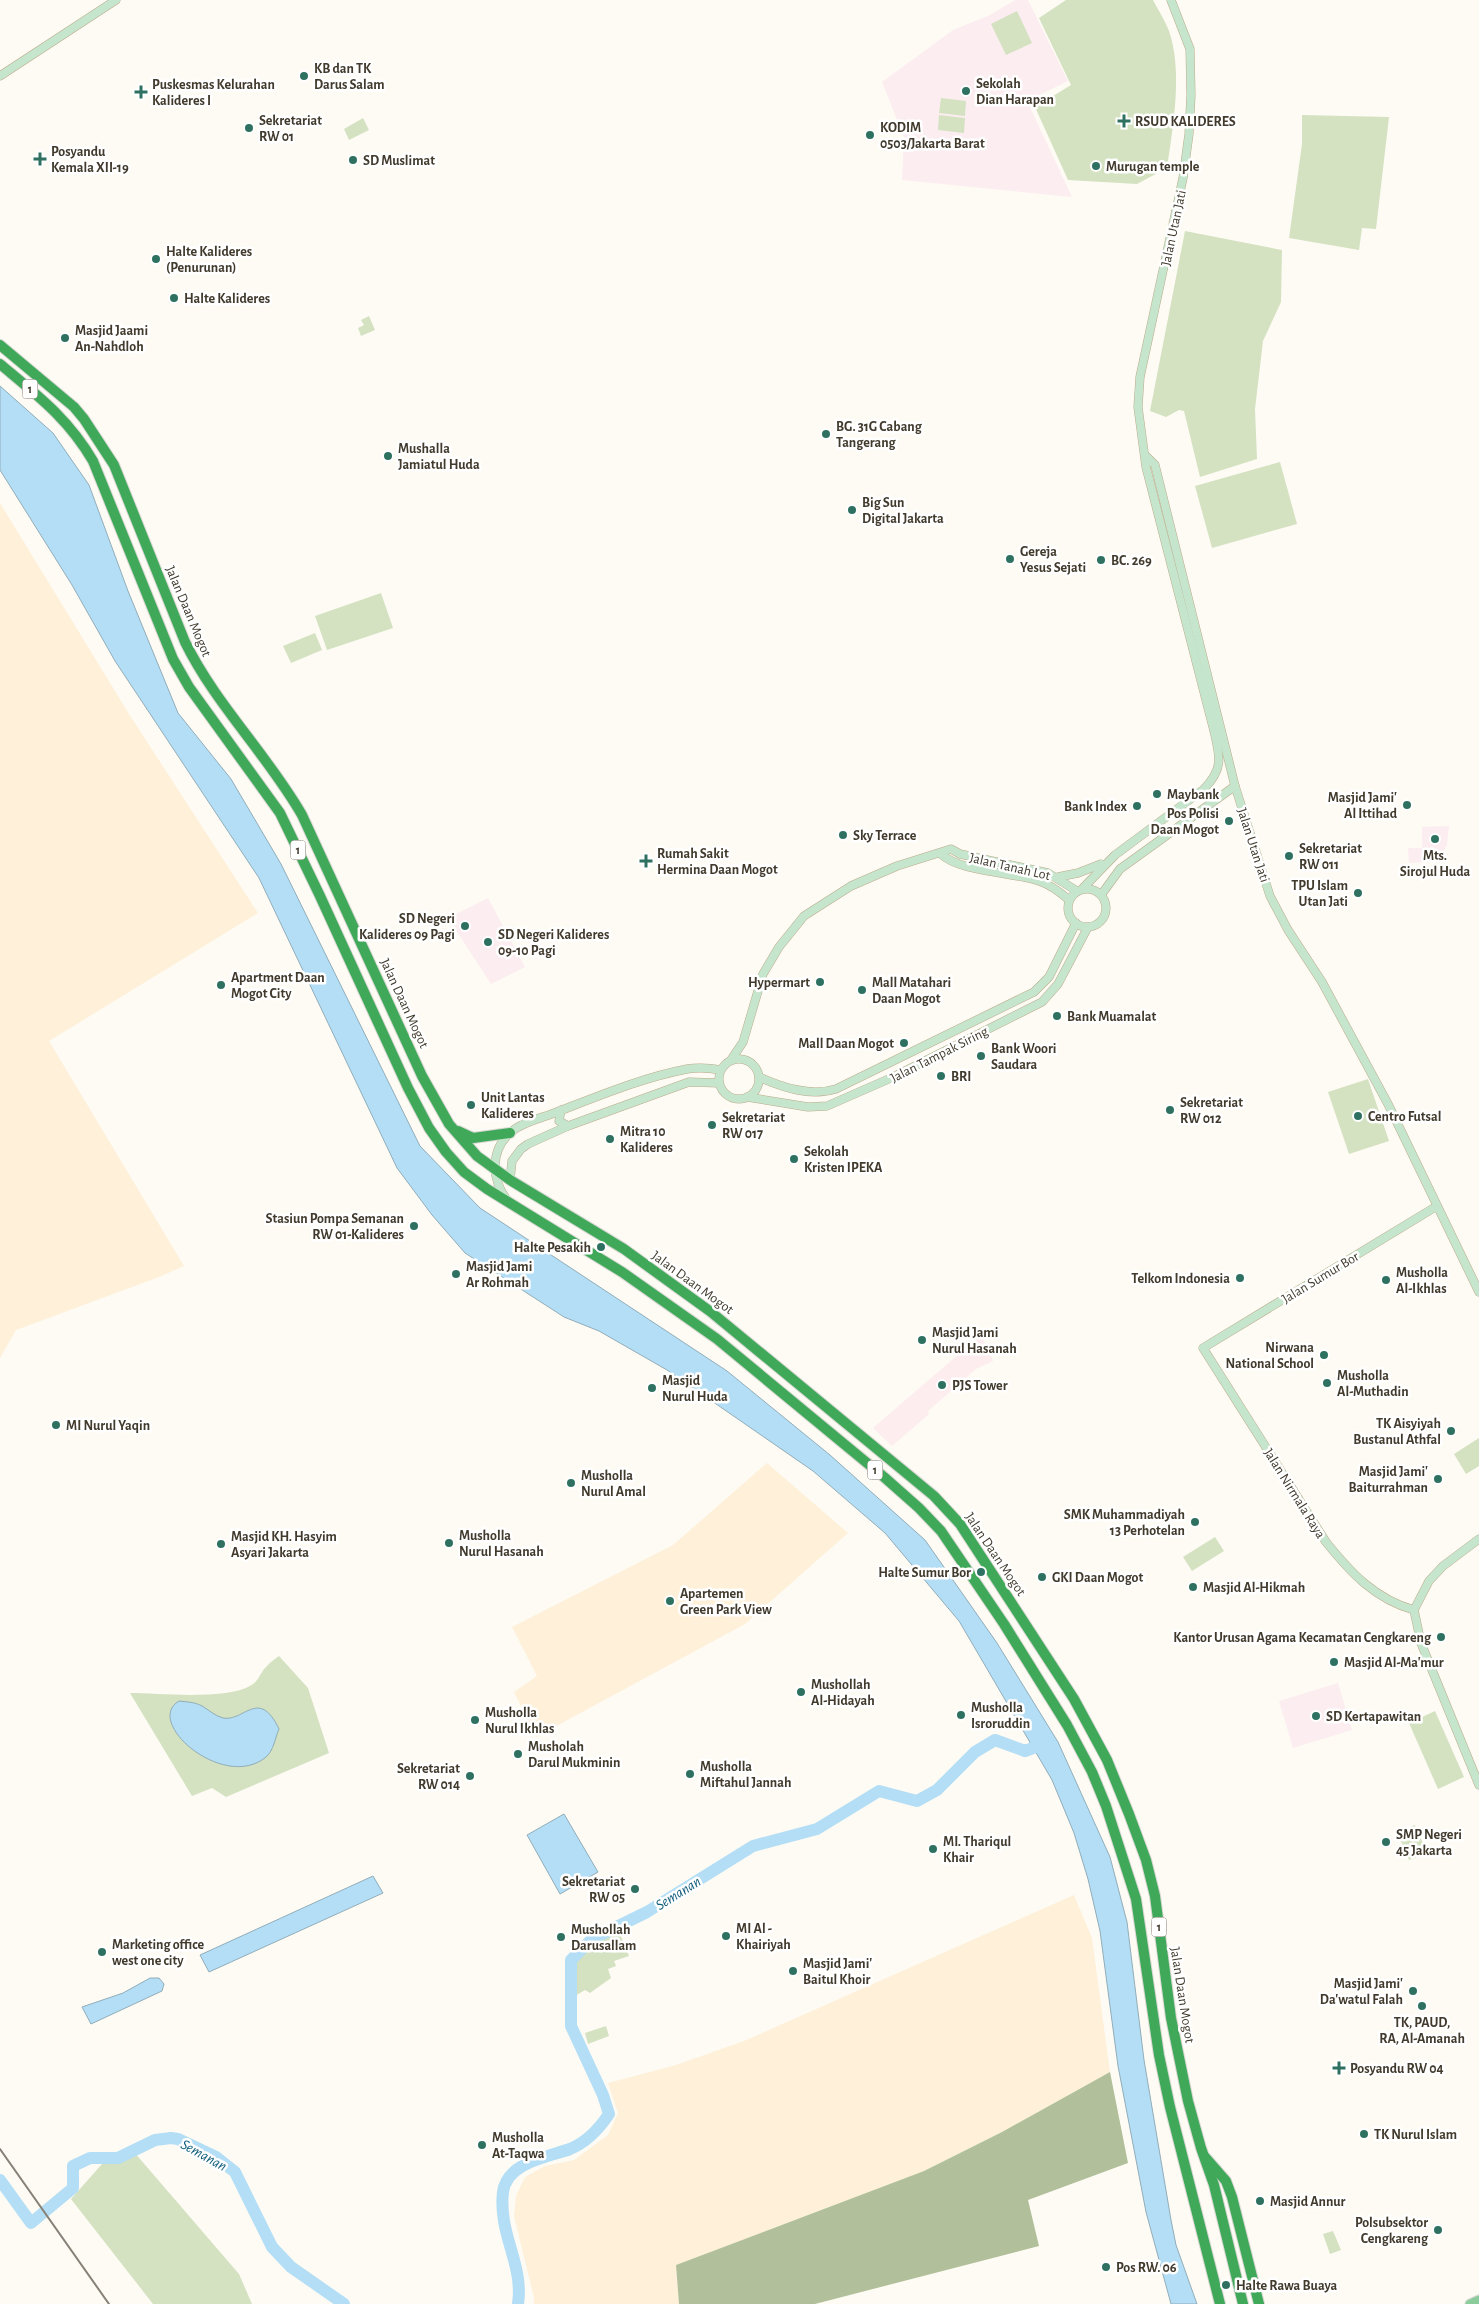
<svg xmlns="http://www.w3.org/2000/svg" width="1479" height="2304" font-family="'Alegreya Sans',sans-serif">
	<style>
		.commercial { fill: #fdedef }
		.built { fill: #fef0d9 }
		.education { fill: #fcedf1 }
		.green { fill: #d4e2c1 }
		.forest { fill: #b1c09a }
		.water { fill: #b3def5; stroke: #91adb9 }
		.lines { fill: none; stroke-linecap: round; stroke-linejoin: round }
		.river { stroke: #b3def5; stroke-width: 12 }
		.secondary-casing { stroke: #bdab8c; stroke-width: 9 }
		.primary-casing { stroke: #d9d8d5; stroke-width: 11 }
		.highway-casing { stroke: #d9d8d5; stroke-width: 12 }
		.secondary { stroke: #c6e5cd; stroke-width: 8 }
		.primary { stroke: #8ccb9b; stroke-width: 9 }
		.highway { stroke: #40a959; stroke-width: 10 }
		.rail { stroke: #878177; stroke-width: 2 }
		.poi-dot { fill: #2e7161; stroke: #fff; stroke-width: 2 }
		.labels { text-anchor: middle; stroke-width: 5; stroke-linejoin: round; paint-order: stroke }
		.shield { fill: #fff; stroke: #7a756c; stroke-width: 1 }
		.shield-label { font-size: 12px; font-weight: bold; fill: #413a2d }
		.poi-label { font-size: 14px; font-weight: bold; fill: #413a2d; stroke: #fff; text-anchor: start }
		.street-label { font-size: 14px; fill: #413a2d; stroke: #fff }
		.water-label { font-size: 15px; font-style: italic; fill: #0f5c7b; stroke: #fff }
	</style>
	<rect width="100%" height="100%" fill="#fefbf4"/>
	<path class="commercial" d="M981,1335L993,1361L976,1369L928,1411L929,1414L892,1446L873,1428Z"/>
	<g class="built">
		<path d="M0,503L129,714L258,913L49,1041L184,1266L159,1277L16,1330L0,1358Z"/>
		<path d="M767,1463L848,1533L745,1624L536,1737L514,1692L537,1676L512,1627L673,1545Z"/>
		<path d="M1074,1895L1092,1938L1110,2072L1002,2132L924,2171L676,2265L679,2304H534V2298L514,2216L516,2196L525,2177L545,2166L574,2160L608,2135L618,2113L608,2083L676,2065L744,2041Z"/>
	</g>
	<g class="education">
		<path d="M1015,0H1028L1068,81L1027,101L1072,197L902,180L904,137L882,82L953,30L988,16Z"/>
		<path d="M1449,826L1447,845L1443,852L1444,861L1409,863L1408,848H1422V827Z"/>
		<path d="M488,898L525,967L491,984L448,918Z"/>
		<path d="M1338,1683L1352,1730L1293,1748L1279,1701Z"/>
	</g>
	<g class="green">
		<path d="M1066,0H1153C1158,10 1165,20 1169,31C1183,71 1173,128 1167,168L1137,184L1068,180L1035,107L1071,85L1039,18Z"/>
		<path d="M1017,11L1032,43L1006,55L991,24Z"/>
		<path d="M941,98L966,101L965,116L939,113Z"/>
		<path d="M939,115L965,118L964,133L938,130Z"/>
		<path d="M1302,115L1389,117L1376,229L1362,228L1359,250L1289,238L1302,144Z"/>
		<path d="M363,118L369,130L349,140L344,129Z"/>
		<path d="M1185,231L1282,250L1281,302L1263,341L1255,409L1257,459L1200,477L1184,411L1179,410L1166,417L1150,411Z"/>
		<path d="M369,316L375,330L361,336L358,328L364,325L361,320Z"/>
		<path d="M1280,462L1297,524L1212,548L1195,486Z"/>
		<path d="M381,593L393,628L327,650L315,616Z"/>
		<path d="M315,633L322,650L291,663L283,646Z"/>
		<path d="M1368,1079L1389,1141L1349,1154L1328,1092Z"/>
		<path d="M1479,1438V1466L1466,1474L1454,1454Z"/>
		<path d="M1215,1537L1224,1551L1192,1571L1183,1557Z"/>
		<path d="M279,1656L308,1688L329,1753L226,1797L212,1788L192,1796L130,1693C159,1693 230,1701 253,1684C259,1680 261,1671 267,1666C270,1662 275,1659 279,1656Z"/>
		<path d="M1435,1711L1464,1777L1438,1789L1409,1723Z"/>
		<path d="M1415,1825L1427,1853L1409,1860L1397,1832Z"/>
		<path d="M618,1929L629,1956L614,1961L616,1966L608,1969L611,1978L590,1993L585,1990L575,1996L572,1995C571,1949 583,1950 618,1929Z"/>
		<path d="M606,2026L609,2036L588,2044L585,2033Z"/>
		<path d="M134,2152L239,2274L252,2304H153L71,2199L102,2164Z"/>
		<path d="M1333,2231L1341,2250L1330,2254L1323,2234Z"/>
	</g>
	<path class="forest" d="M1110,2072L1128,2163L1028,2200L1039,2246L815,2304H679L676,2265L924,2171L1002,2132Z"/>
	<g class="water">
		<path d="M0,386L53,433L89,485L128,591L178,713L231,779L281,864L420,1146L480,1208L727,1371L830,1455L925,1540L997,1643L1058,1742L1110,1857L1127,1922L1144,2060L1171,2220L1176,2245L1197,2304H1171L1146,2212L1118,2066L1100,1931L1088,1879L1074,1833L1052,1780L959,1621L885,1533L813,1471L667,1370L599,1331L564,1317L465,1253L432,1215L397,1168L259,878L115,661L72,585L0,470Z"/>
		<path d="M179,1701C187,1702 195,1702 202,1706C209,1710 215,1716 223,1718C244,1722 259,1687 279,1729C275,1738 274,1750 266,1757C224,1792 143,1722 179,1701Z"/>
		<path d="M564,1814L598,1872L560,1894L527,1835Z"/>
		<path d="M373,1876L383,1893L209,1972L200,1955Z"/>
		<path d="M150,1978H159L164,1984L162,1991L91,2024L82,2007L123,1993Z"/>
	</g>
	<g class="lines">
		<g class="river">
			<path d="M0,2180L31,2223L73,2188V2166L90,2158H118L155,2140L171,2138L178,2139L216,2157L235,2172L272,2247L291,2267L344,2304"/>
			<path d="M518,2304C524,2264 498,2234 503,2192C507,2162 548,2157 570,2149C587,2142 599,2129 609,2114L603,2095L571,2026V1960L592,1939L647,1912L753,1846L817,1829L879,1791L917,1801L937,1790L975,1752L995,1740L1025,1751L1044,1744"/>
		</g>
		<g class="secondary-casing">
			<g id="secondary">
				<path d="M0,76L116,0"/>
				<path d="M1146,456L1155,465L1235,786L1270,896L1288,930L1322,982L1388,1104L1479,1292"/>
				<path d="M941,854C960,872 1012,872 1039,881C1051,885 1060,892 1069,900"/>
				<path d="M1058,877L1078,873L1101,864"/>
				<path d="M1083,888L1115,855L1204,789C1224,768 1220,757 1214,731L1146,467L1138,407L1140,377L1183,178L1189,134L1191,95L1190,49L1171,0"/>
				<circle cx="1087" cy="908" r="19"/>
				<path d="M1101,895L1120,869L1235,786"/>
				<circle cx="739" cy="1079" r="20"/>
				<path d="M731,1060L743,1042L763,974L779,947L804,916L851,886L897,866L951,849L960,854L1048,873L1077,891"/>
				<path d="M759,1077C782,1087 810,1097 836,1089L1034,992L1049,977L1076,923"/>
				<path d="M747,1097L808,1107L827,1106L891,1078L1042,1002L1058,984L1088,927"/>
				<path d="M561,1110L559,1121L568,1126"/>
				<path d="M510,1180L512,1161L521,1149L528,1144L568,1126L689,1082L719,1083"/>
				<path d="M507,1200C491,1179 490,1150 511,1132C521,1123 537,1119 549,1115C594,1098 640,1078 687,1069C699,1067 710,1068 721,1070"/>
				<path d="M1479,1539L1443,1566L1429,1581L1414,1610L1421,1643L1479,1785"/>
				<path d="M1414,1610C1375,1599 1351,1573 1326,1542L1203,1348L1437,1206"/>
			</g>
		</g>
		<g class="primary-casing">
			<path id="primary" d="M1470,2304L1479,2300"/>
		</g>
		<g class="highway-casing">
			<g id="highway">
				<path d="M0,345L74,407L84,419L114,465L185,642C216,705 267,754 302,815L422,1076L449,1124L477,1156L510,1180L624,1249L711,1312L934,1496L960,1524L1074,1699L1107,1760L1129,1814L1146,1860L1155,1896L1171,2018L1188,2101L1201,2148L1214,2185L1243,2304"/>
				<path d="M0,364C37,395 68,418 93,461L173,659L189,687L280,813L320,896L408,1088L429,1128L446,1152L464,1172L487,1189L622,1272L717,1339L884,1477L919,1508L941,1531L1004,1624L1067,1725L1092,1772L1106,1806L1136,1899L1159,2055L1170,2107L1220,2304"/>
				<path d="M458,1131L473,1138L510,1133"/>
				<path d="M1205,2157L1226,2181L1232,2197L1259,2304"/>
			</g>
		</g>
		<use href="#secondary" class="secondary"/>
		<use href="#primary" class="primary"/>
		<use href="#highway" class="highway"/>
		<path class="rail" d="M0,2149L109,2304"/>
	</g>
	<g class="poi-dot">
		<circle cx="304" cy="76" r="5"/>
		<circle cx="966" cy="91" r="5"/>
		<path d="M138.5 84.5h5v5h5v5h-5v5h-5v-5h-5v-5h5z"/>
		<path d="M1121.5 113.5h5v5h5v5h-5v5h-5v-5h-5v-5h5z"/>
		<circle cx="249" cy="128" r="5"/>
		<circle cx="870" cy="135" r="5"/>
		<path d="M37.5 151.5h5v5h5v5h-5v5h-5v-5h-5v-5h5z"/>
		<circle cx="353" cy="160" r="5"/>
		<circle cx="1096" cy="166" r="5"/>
		<circle cx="156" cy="259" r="5"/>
		<circle cx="174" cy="298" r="5"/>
		<circle cx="65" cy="338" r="5"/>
		<circle cx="826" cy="434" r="5"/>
		<circle cx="388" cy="456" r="5"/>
		<circle cx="852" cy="510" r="5"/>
		<circle cx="1010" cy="559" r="5"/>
		<circle cx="1101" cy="560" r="5"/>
		<circle cx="1157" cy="794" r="5"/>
		<circle cx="1407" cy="805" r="5"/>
		<circle cx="1137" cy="806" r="5"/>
		<circle cx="1229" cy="821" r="5"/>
		<circle cx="843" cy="835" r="5"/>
		<circle cx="1435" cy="839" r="5"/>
		<circle cx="1289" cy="856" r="5"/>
		<path d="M643.5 853.5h5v5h5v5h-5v5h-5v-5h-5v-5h5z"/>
		<circle cx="1358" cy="893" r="5"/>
		<circle cx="465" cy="926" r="5"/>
		<circle cx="488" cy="942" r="5"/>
		<circle cx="820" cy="982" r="5"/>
		<circle cx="221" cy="985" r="5"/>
		<circle cx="862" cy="990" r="5"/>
		<circle cx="1057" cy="1016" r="5"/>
		<circle cx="904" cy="1043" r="5"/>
		<circle cx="981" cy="1056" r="5"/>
		<circle cx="941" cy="1076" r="5"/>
		<circle cx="471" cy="1105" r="5"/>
		<circle cx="1170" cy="1110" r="5"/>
		<circle cx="1358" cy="1116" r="5"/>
		<circle cx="712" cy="1125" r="5"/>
		<circle cx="610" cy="1139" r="5"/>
		<circle cx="794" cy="1159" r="5"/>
		<circle cx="414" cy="1226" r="5"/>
		<circle cx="601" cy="1247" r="5"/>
		<circle cx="456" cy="1274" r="5"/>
		<circle cx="1240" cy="1278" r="5"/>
		<circle cx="1386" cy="1280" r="5"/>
		<circle cx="922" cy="1340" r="5"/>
		<circle cx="1324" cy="1355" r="5"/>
		<circle cx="1327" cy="1383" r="5"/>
		<circle cx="942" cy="1385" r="5"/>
		<circle cx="652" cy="1388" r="5"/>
		<circle cx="56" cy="1425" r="5"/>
		<circle cx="1451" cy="1431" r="5"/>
		<circle cx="1438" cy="1479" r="5"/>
		<circle cx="571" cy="1483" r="5"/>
		<circle cx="1195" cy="1522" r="5"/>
		<circle cx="449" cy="1543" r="5"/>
		<circle cx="221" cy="1544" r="5"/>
		<circle cx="981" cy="1572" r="5"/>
		<circle cx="1042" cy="1577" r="5"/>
		<circle cx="1193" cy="1587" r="5"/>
		<circle cx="670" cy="1601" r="5"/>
		<circle cx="1441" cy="1637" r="5"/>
		<circle cx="1334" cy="1662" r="5"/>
		<circle cx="801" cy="1692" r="5"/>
		<circle cx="961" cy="1715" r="5"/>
		<circle cx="1316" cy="1716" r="5"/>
		<circle cx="475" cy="1720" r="5"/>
		<circle cx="518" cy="1754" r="5"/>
		<circle cx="690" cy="1774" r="5"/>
		<circle cx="470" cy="1776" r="5"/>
		<circle cx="1386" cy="1842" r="5"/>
		<circle cx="933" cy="1849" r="5"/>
		<circle cx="635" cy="1889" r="5"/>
		<circle cx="726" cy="1936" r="5"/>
		<circle cx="561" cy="1937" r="5"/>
		<circle cx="102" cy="1952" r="5"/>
		<circle cx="793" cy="1971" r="5"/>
		<circle cx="1413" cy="1991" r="5"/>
		<circle cx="1422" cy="2006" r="5"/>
		<path d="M1336.5 2060.5h5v5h5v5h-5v5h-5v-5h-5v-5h5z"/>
		<circle cx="1364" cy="2134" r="5"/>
		<circle cx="482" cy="2145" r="5"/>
		<circle cx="1260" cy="2201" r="5"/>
		<circle cx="1438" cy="2230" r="5"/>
		<circle cx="1106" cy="2267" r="5"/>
		<circle cx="1226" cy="2285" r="5"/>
	</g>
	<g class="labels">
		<g class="shield">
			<rect x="22.5" y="379.5" width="15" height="19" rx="4"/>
			<rect x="290.5" y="840.5" width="15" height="19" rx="4"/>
			<rect x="867.5" y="1460.5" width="15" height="19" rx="4"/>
			<rect x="1151.5" y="1917.5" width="15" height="19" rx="4"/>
		</g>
		<g class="shield-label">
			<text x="30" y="393">1</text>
			<text x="298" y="854">1</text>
			<text x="875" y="1474">1</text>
			<text x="1159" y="1931">1</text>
		</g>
		<g class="poi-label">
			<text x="314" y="73">KB dan TK<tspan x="314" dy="16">Darus Salam</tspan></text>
			<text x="976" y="88">Sekolah<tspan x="976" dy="16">Dian Harapan</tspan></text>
			<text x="152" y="89">Puskesmas Kelurahan<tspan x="152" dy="16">Kalideres I</tspan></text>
			<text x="259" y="125">Sekretariat<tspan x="259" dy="16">RW 01</tspan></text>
			<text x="1135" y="126">RSUD KALIDERES</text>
			<text x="880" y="132">KODIM<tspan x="880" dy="16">0503/Jakarta Barat</tspan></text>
			<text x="51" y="156">Posyandu<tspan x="51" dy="16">Kemala XII-19</tspan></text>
			<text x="363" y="165">SD Muslimat</text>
			<text x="1106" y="171">Murugan temple</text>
			<text x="166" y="256">Halte Kalideres<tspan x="166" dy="16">(Penurunan)</tspan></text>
			<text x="184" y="303">Halte Kalideres</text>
			<text x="75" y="335">Masjid Jaami<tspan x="75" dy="16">An-Nahdloh</tspan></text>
			<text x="836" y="431">BG. 31G Cabang<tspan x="836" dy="16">Tangerang</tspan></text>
			<text x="398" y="453">Mushalla<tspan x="398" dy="16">Jamiatul Huda</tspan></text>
			<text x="862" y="507">Big Sun<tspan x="862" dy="16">Digital Jakarta</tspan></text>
			<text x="1020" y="556">Gereja<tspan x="1020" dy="16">Yesus Sejati</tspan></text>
			<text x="1111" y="565">BC. 269</text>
			<text x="1167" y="799">Maybank</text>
			<text x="1397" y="802" text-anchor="end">Masjid Jami'<tspan x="1397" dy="16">Al Ittihad</tspan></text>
			<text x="1127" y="811" text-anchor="end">Bank Index</text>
			<text x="1219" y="818" text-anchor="end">Pos Polisi<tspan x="1219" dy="16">Daan Mogot</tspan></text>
			<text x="853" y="840">Sky Terrace</text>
			<text x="1299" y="853">Sekretariat<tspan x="1299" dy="16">RW 011</tspan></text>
			<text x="657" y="858">Rumah Sakit<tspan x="657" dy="16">Hermina Daan Mogot</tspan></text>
			<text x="1435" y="860" text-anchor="middle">Mts.<tspan x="1435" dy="16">Sirojul Huda</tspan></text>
			<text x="1348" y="890" text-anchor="end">TPU Islam<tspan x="1348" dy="16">Utan Jati</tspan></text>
			<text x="455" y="923" text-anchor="end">SD Negeri<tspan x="455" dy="16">Kalideres 09 Pagi</tspan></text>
			<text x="498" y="939">SD Negeri Kalideres<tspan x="498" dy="16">09-10 Pagi</tspan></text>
			<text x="231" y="982">Apartment Daan<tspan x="231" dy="16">Mogot City</tspan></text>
			<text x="810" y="987" text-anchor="end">Hypermart</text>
			<text x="872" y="987">Mall Matahari<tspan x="872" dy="16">Daan Mogot</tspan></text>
			<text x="1067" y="1021">Bank Muamalat</text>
			<text x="894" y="1048" text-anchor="end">Mall Daan Mogot</text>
			<text x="991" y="1053">Bank Woori<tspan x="991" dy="16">Saudara</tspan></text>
			<text x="951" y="1081">BRI</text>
			<text x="481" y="1102">Unit Lantas<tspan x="481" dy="16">Kalideres</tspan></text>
			<text x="1180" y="1107">Sekretariat<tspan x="1180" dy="16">RW 012</tspan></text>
			<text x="1368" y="1121">Centro Futsal</text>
			<text x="722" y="1122">Sekretariat<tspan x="722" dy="16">RW 017</tspan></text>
			<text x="620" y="1136">Mitra 10<tspan x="620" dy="16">Kalideres</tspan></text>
			<text x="804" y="1156">Sekolah<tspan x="804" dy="16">Kristen IPEKA</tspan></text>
			<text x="404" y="1223" text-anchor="end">Stasiun Pompa Semanan<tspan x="404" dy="16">RW 01-Kalideres</tspan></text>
			<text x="591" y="1252" text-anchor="end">Halte Pesakih</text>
			<text x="466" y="1271">Masjid Jami<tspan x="466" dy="16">Ar Rohmah</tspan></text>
			<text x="1396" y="1277">Musholla<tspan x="1396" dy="16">Al-Ikhlas</tspan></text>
			<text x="1230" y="1283" text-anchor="end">Telkom Indonesia</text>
			<text x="932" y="1337">Masjid Jami<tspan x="932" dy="16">Nurul Hasanah</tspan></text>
			<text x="1314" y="1352" text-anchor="end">Nirwana<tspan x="1314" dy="16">National School</tspan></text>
			<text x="1337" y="1380">Musholla<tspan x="1337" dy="16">Al-Muthadin</tspan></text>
			<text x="662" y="1385">Masjid<tspan x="662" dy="16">Nurul Huda</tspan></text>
			<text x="952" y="1390">PJS Tower</text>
			<text x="1441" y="1428" text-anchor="end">TK Aisyiyah<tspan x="1441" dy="16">Bustanul Athfal</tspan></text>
			<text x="66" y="1430">MI Nurul Yaqin</text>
			<text x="1428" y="1476" text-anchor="end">Masjid Jami'<tspan x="1428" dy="16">Baiturrahman</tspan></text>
			<text x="581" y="1480">Musholla<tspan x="581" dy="16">Nurul Amal</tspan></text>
			<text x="1185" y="1519" text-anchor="end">SMK Muhammadiyah<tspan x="1185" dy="16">13 Perhotelan</tspan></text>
			<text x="459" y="1540">Musholla<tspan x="459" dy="16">Nurul Hasanah</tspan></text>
			<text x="231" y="1541">Masjid KH. Hasyim<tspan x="231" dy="16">Asyari Jakarta</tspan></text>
			<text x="971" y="1577" text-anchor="end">Halte Sumur Bor</text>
			<text x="1052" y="1582">GKI Daan Mogot</text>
			<text x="1203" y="1592">Masjid Al-Hikmah</text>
			<text x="680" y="1598">Apartemen<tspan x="680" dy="16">Green Park View</tspan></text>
			<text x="1431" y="1642" text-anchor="end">Kantor Urusan Agama Kecamatan Cengkareng</text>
			<text x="1344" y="1667">Masjid Al-Ma'mur</text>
			<text x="811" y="1689">Mushollah<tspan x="811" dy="16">Al-Hidayah</tspan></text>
			<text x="971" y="1712">Musholla<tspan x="971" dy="16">Isroruddin</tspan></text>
			<text x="485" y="1717">Musholla<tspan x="485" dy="16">Nurul Ikhlas</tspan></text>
			<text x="1326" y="1721">SD Kertapawitan</text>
			<text x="528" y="1751">Musholah<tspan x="528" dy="16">Darul Mukminin</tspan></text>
			<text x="700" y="1771">Musholla<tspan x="700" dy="16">Miftahul Jannah</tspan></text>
			<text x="460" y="1773" text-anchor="end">Sekretariat<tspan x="460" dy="16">RW 014</tspan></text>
			<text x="1396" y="1839">SMP Negeri<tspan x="1396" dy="16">45 Jakarta</tspan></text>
			<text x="943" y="1846">MI. Thariqul<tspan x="943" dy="16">Khair</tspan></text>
			<text x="625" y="1886" text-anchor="end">Sekretariat<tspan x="625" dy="16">RW 05</tspan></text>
			<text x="736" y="1933">MI Al -<tspan x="736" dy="16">Khairiyah</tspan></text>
			<text x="571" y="1934">Mushollah<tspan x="571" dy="16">Darusallam</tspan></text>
			<text x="112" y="1949">Marketing office<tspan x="112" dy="16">west one city</tspan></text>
			<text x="803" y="1968">Masjid Jami'<tspan x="803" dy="16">Baitul Khoir</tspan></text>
			<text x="1403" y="1988" text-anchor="end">Masjid Jami'<tspan x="1403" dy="16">Da'watul Falah</tspan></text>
			<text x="1422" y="2027" text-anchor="middle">TK, PAUD,<tspan x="1422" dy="16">RA, Al-Amanah</tspan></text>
			<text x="1350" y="2073">Posyandu RW 04</text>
			<text x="1374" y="2139">TK Nurul Islam</text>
			<text x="492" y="2142">Musholla<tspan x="492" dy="16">At-Taqwa</tspan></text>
			<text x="1270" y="2206">Masjid Annur</text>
			<text x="1428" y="2227" text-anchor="end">Polsubsektor<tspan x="1428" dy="16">Cengkareng</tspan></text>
			<text x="1116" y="2272">Pos RW. 06</text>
			<text x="1236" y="2290">Halte Rawa Buaya</text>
		</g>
		<g class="street-label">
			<text transform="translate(1173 228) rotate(-78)" y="5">Jalan Utan Jati</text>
			<text transform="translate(189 611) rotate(67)" y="5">Jalan Daan Mogot</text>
			<text transform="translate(1254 845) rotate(72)" y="5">Jalan Utan Jati</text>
			<text transform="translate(1010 866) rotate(13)" y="5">Jalan Tanah Lot</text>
			<text transform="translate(405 1003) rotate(65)" y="5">Jalan Daan Mogot</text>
			<text transform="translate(939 1054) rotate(-27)" y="5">Jalan Tampak Siring</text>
			<text transform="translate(1320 1277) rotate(-31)" y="5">Jalan Sumur Bor</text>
			<text transform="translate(693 1282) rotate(36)" y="5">Jalan Daan Mogot</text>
			<text transform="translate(1295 1493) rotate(58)" y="5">Jalan Nirmala Raya</text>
			<text transform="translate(996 1554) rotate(56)" y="5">Jalan Daan Mogot</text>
			<text transform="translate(1183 1995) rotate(81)" y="5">Jalan Daan Mogot</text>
		</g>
		<g class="water-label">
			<text transform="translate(678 1893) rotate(-32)" y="5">Semanan</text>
			<text transform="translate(204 2155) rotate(29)" y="5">Semanan</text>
		</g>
	</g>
</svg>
